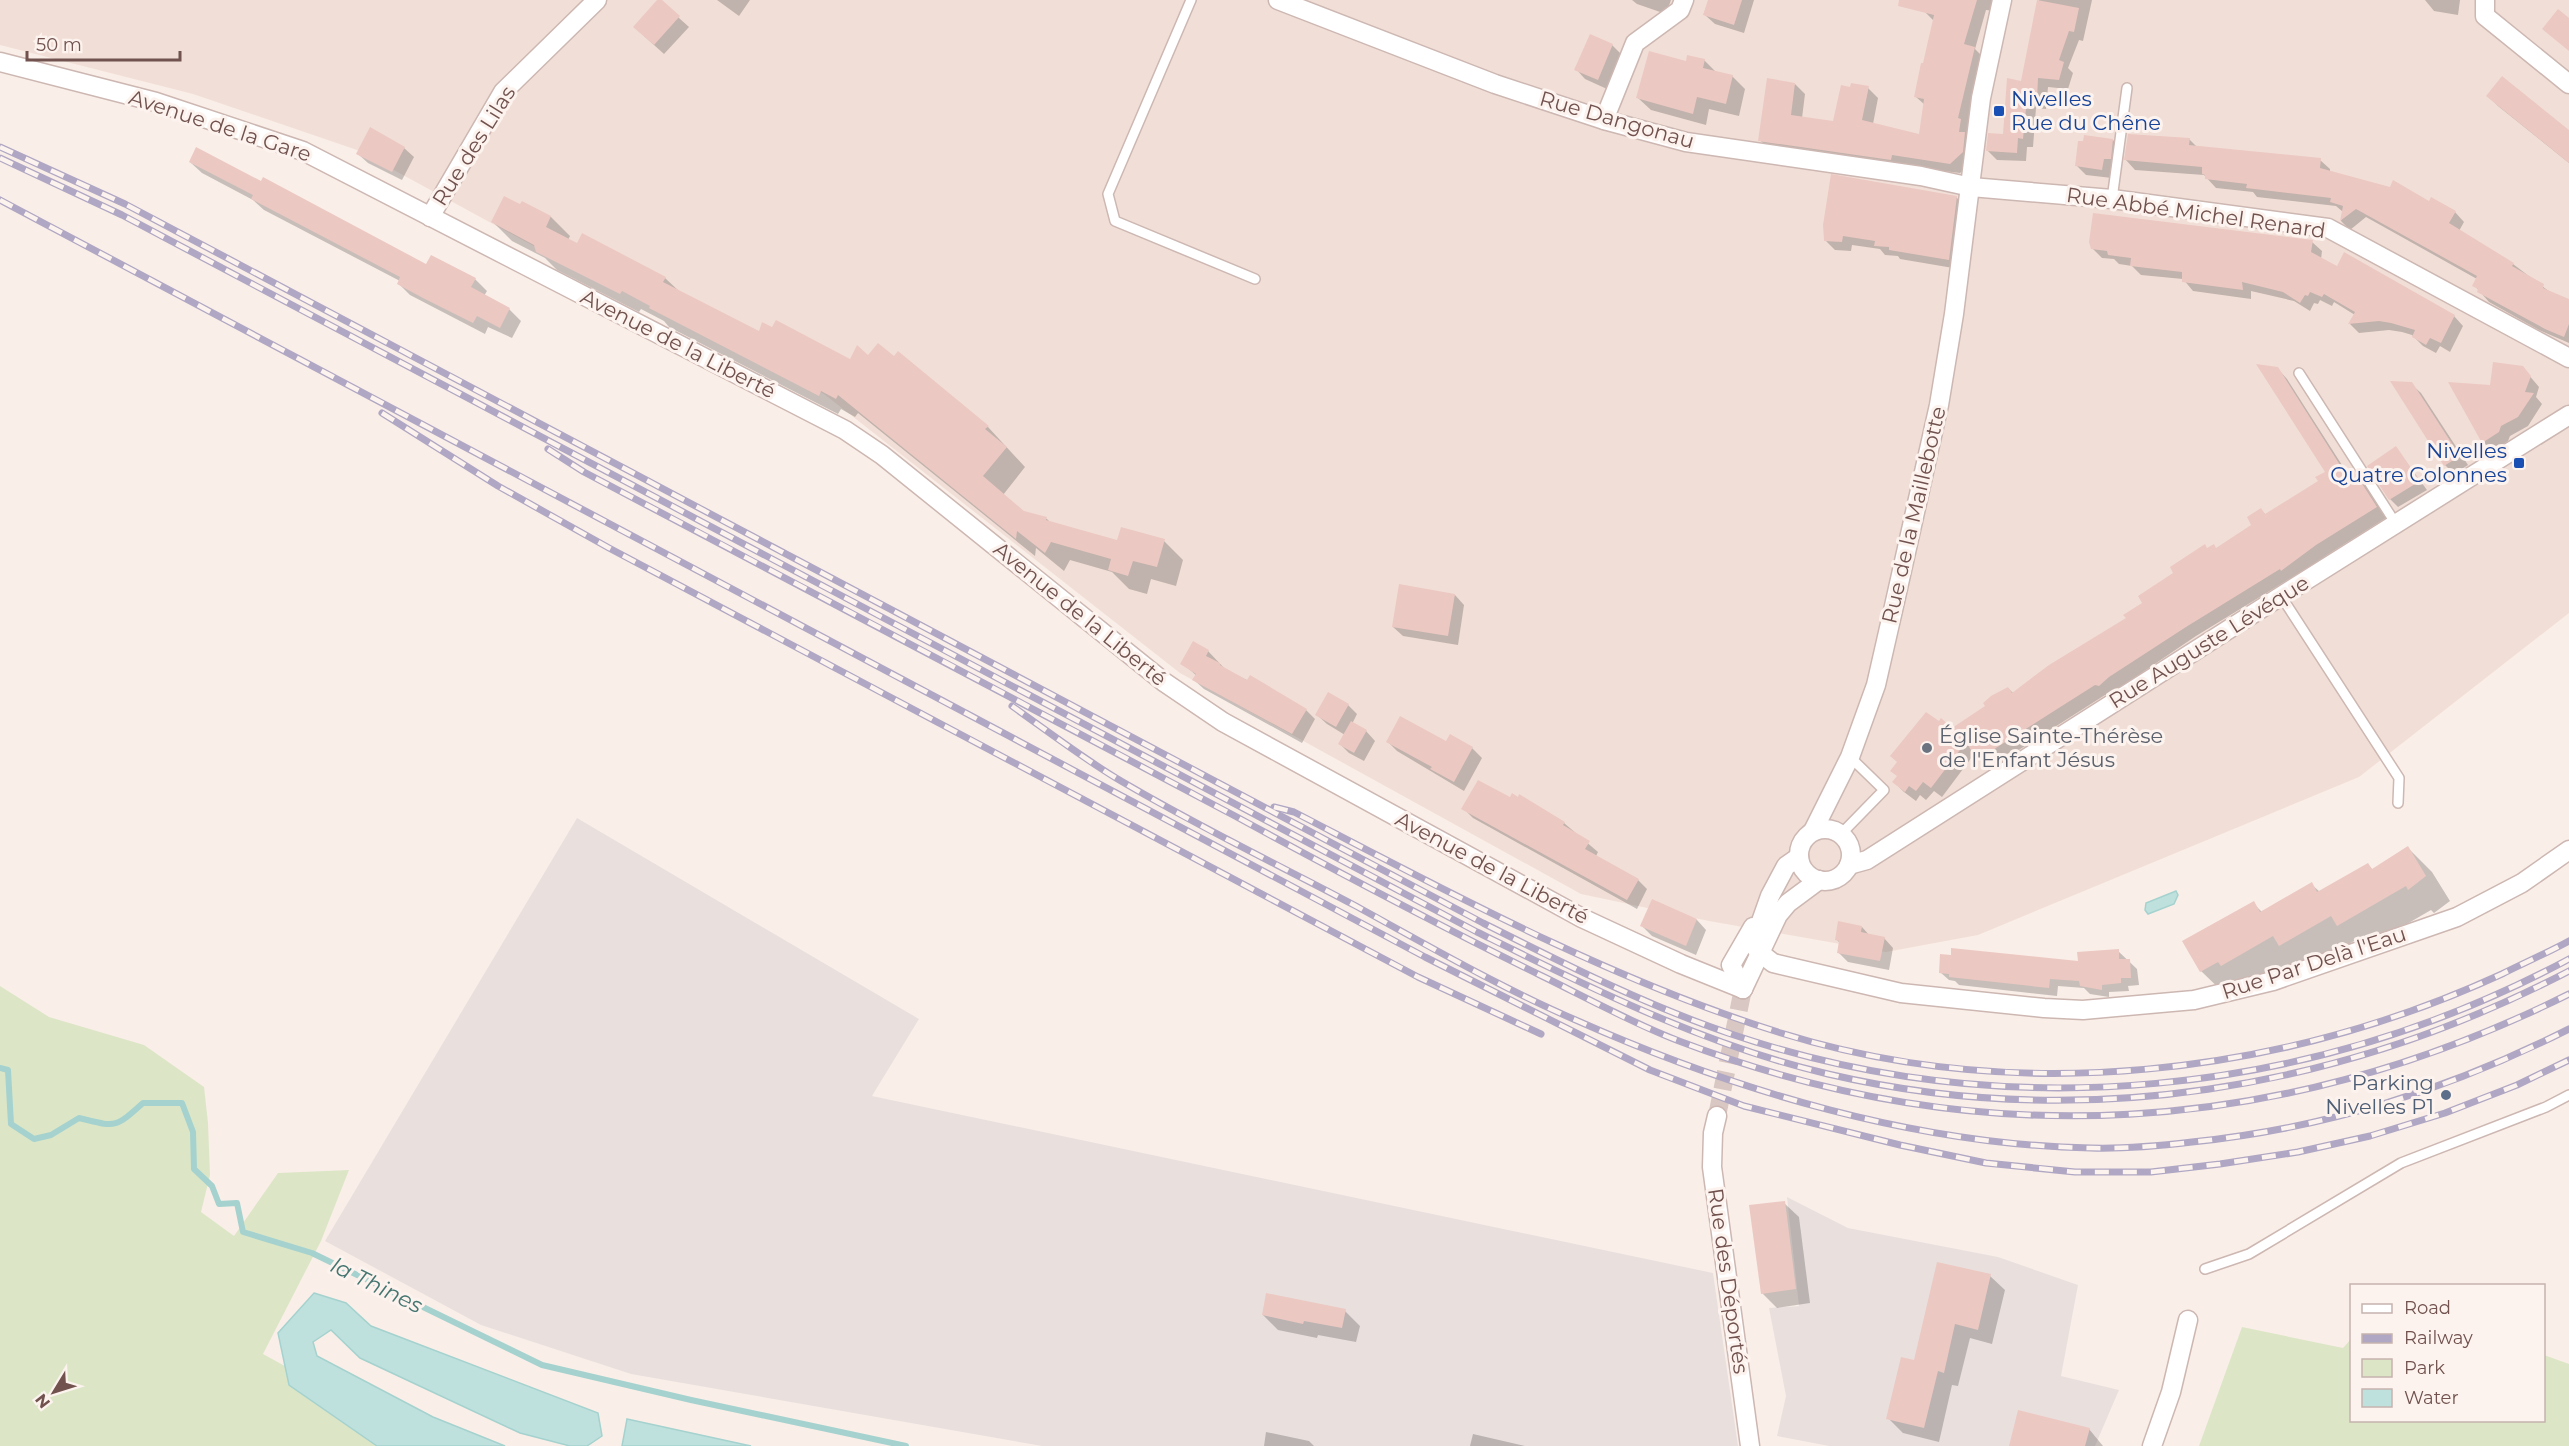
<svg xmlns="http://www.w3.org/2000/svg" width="2569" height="1446" font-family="Montserrat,sans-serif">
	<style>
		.residential { fill: #f1dfd7 }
		.industrial { fill: #e9e0de }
		.green { fill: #dce6c7 }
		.water { fill: #bee1de; stroke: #a5d2ce; stroke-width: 1.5 }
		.shadow { fill: #0003 }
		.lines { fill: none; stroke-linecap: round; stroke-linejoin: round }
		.stream { stroke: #a5d2ce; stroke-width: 6 }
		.building { fill: #ecc8c2 }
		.minor-tunnel { stroke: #d8c7c2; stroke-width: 18; stroke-dasharray: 18 9; stroke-linecap: butt }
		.service-casing { stroke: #cdb7b2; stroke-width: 12 }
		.minor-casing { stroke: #cdb7b2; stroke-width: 21 }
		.service { stroke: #fff; stroke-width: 9 }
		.minor { stroke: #fff; stroke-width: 18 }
		.rail-casing { stroke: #afa7c3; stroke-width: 7 }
		.rail { stroke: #fdf3ee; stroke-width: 4.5; stroke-dasharray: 14; stroke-linecap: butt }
		.transit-dot { fill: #1a4fb4; stroke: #fdf3ee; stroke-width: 2 }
		.worship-dot { fill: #6b7280; stroke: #fdf3ee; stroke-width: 2 }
		.service-dot { fill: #5c6f8a; stroke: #fdf3ee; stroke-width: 2 }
		.labels { text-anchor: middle; stroke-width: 6; stroke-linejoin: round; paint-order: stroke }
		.transit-label { font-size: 21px; fill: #164399; stroke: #fdf3ee; text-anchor: start }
		.street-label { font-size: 21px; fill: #71524f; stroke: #fdf3ee }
		.worship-label { font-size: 21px; fill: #5b616d; stroke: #fdf3ee; text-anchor: start }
		.service-label { font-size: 21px; fill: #4e5e75; stroke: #fdf3ee; text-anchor: end }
		.water-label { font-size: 22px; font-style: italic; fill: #447570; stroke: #fdf3ee }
	</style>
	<rect width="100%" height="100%" fill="#faeee8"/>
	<path class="residential" d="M0,0H2569V613L2359,777L1978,935L1886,952L1709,921L1581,894L1180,673L824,394L530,244L357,150L193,94L0,45Z"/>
	<g class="industrial">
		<path d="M577,818L919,1019L872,1096L1713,1273L1738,1446H1042L631,1374L481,1325L325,1241Z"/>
		<path d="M1787,1197L1848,1228L1998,1257L2078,1285L2061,1376L2119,1390L2095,1446H1829L1777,1436L1786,1396L1769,1308L1799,1306Z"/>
	</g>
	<g class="green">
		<path d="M0,986L49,1017L144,1045L204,1087L208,1123L210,1175L201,1212L234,1236L278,1173L349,1170L321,1241L263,1354L341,1397L408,1446H0Z"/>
		<path d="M2242,1327L2343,1348L2351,1339L2352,1420H2544V1355L2569,1364V1446H2199Z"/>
	</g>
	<g class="water">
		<path d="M2176,891L2178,895L2174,904L2148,914L2145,910L2146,903Z"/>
		<path d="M314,1293L346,1303L371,1326L598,1413L602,1436L587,1446H570L520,1433L360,1358L331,1330L313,1342L317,1356L433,1417L505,1446H377L289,1385L278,1333Z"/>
		<path d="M627,1419L751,1446H622Z"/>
	</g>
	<g class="shadow">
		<path d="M659,0L689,27L664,54L644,36Z"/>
		<path d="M717,0H750L739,16Z"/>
		<path d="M1632,0H1671L1666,14L1637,4Z"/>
		<path d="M1710,0H1754L1744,33L1715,24L1705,15Z"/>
		<path d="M1928,0H1997L1995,11L1986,10L1975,49L1984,58L1968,128L1970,130L1972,163L1960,173L1770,150L1760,140L1795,84L1805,94L1802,118L1834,122L1868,88L1878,98L1873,124L1920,135L1925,105L1916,97L1934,21L1925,12Z"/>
		<path d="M2039,0H2092L2083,41L2079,40L2068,68L2073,73L2068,89L2048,87L2046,109L2036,108L2033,147H2027L2026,161L1997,160L1987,150L2004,136L2022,83Z"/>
		<path d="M2425,0H2460L2458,15L2434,11Z"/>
		<path d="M1612,45L1622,55L1607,89L1585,79L1576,69Z"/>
		<path d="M1704,60L1717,73L1732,76L1745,89L1739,116L1709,109L1706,125L1651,110L1638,98L1687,63Z"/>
		<path d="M2488,96L2569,132V163L2498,106Z"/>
		<path d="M2189,139L2197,147L2320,160L2330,169V172L2455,212L2464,222L2459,231L2513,264L2550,292L2569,300V343L2539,330L2489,302L2474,285L2477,279L2366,217L2350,230L2341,221L2343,212L2336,206L2257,197L2253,192L2216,188L2204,175L2135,170L2126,160Z"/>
		<path d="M2113,140L2122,150L2112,178L2086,175L2076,165Z"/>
		<path d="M404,148L414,157L402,180L368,163L358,154Z"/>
		<path d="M190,162L427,266L432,257L475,279L487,291L484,296L509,309L521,321L512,338L488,327L485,334L410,295L399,284L400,281L264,210L253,200L202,173Z"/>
		<path d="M1956,197L1966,207L1959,269L1900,259L1898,256L1885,255L1880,249L1852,245L1851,251L1835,250L1826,241Z"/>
		<path d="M523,203L551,217L570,236L568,240L578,245L582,235L665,278L680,292L760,333L850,361L869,357L988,427L1025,467L1003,495L1023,512L1047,519L1050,522L1118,542L1164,541L1183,560L1176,586L1151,579L1147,594L1129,589L1112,572L1070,560L1064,571L1036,548L1035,556L858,413L855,417L841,409L838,414L669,327L664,321L641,309L639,312L557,270L545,258L512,241L493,222L521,206Z"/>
		<path d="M2312,242L2322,251L2321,259L2338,268L2454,316L2463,326L2450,352L2440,346L2436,353L2423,346L2412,335L2402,332L2389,330L2359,333L2350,324L2355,315L2334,302L2332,306L2320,300L2318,304L2314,303L2310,311L2294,301L2251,291V299L2193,291L2183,279L2141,275L2132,266L2119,264L2114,259L2102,258L2092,248Z"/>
		<path d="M2522,367L2539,387L2536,397L2542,404L2528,426L2510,436L2508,441L2493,451L2483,442L2491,387Z"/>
		<path d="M2277,368L2287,379L2349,476L2354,473L2364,483L2386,518L2327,555L2293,580L2291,578L2196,636L2109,695H2105L1989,769L1975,753L1942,797L1934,791L1926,800L1920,795L1916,801L1904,792L1894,782L1952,729L1987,706L2008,688L2014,694L2128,619L2208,549H2217L2253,525L2261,510L2266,515L2320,482L2327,473Z"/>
		<path d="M2411,384L2421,393L2468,465L2454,474L2445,465Z"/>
		<path d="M2396,448L2427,490L2398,507L2390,499Z"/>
		<path d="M1455,595L1464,605L1458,645L1403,636L1393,627Z"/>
		<path d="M1208,651L1225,669L1306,710L1315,719L1302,743L1204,689L1194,680L1197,676L1182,663Z"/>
		<path d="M1348,705L1357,714L1352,724L1366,731L1375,741L1364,761L1349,753L1340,744L1345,735L1327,724L1317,715Z"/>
		<path d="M1388,742L1446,743L1472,748L1482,758L1464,791L1397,751Z"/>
		<path d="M1510,800L1564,823L1598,852L1596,856L1638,880L1647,889L1637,909L1473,818L1463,808Z"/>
		<path d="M2407,847L2432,872L2450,901L2434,913L2431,910L2362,950L2354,941L2304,970L2296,961L2246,990L2226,995L2201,971L2253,903L2262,912L2311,884L2320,892L2368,865L2373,870Z"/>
		<path d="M1653,901L1697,920L1706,930L1696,955L1652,936L1642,926Z"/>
		<path d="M1862,927L1870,936L1884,938L1893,948L1889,970L1848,962L1838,952L1840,943L1836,939Z"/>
		<path d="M2118,951L2137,969L2139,985L2128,986L2129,991L2109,992V997L2090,994L2084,988L2058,986L2057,996L1959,985L1955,981L1949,980L1940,972L2079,963Z"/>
		<path d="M1784,1203L1799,1217L1810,1303L1777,1308L1762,1293Z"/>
		<path d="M1990,1276L2005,1290L1992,1344L1970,1338L1958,1386L1952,1385L1939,1442L1903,1433L1888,1418L1915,1362Z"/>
		<path d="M1345,1311L1360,1326L1356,1342L1318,1335L1317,1338L1278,1330L1263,1315Z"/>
		<path d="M2089,1429L2103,1446H2011Z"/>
		<path d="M1266,1432L1309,1441L1314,1446H1264Z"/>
		<path d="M1473,1434L1525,1446H1470Z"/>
	</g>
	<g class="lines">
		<path class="stream" d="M0,1068L8,1070L11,1124L34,1139L51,1135L79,1118C116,1127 114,1129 143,1103H182L193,1132L194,1169L212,1186L219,1204L237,1203L243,1232L312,1253L542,1365L691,1400L906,1446"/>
	</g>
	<g class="building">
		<path d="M657,0H662L680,16L654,45L633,27Z"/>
		<path d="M1708,0H1742L1734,25L1703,15Z"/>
		<path d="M1899,0H1977L1964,44L1975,47L1958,118L1961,119L1959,132H1965L1963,152L1950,164L1892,155L1891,160L1758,141L1767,78L1795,83L1791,115L1833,121L1841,85L1850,87L1851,83L1869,86L1862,120L1919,134L1924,99L1914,97L1921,63H1923L1934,15L1898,6Z"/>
		<path d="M2037,0L2079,8L2074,32L2069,31L2059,60L2064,62L2059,80L2038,78L2037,100L2027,99L2023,139L2018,138L2017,153L1986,151L1988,133L2003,134L2007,78L2021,81Z"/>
		<path d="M2558,9L2569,18V51L2542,29Z"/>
		<path d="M1590,34L1613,44L1598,80L1574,70Z"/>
		<path d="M1649,51L1686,61L1687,55L1705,59L1703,68L1733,75L1726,104L1697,97L1693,114L1636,98Z"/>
		<path d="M2502,76L2569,130V163L2486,96Z"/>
		<path d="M370,127L405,147L392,172L356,154Z"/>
		<path d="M2128,134L2190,138L2189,145L2321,158L2320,168L2390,187L2393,180L2429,201L2431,197L2456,211L2449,223L2514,263L2512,266L2544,284L2543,288L2569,299V324L2564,337L2545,329L2477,292L2478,289L2472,286L2477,276L2356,209L2340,221L2343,206L2330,202L2331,198L2246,188L2247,184L2205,179V175L2202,174V167L2124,160Z"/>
		<path d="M2084,135L2113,139L2111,159H2104L2102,170L2075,166L2078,141H2083Z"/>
		<path d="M196,147L261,181L263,177L426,264L431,255L476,278L471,287L510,308L500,328L477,316L473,323L423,298L397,284L400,277L251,199L253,195L189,162Z"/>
		<path d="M1831,174L1957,196L1949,260L1889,250V247L1874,246L1875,241L1843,236L1842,242L1824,241L1823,225Z"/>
		<path d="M504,196L520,204L522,201L551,216L546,227L577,243L582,233L666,277L663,282L759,331L762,322L772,327L776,320L850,359L857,345L868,355L878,343L894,356L898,351L989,426L985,429L1007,447L983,476L1024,511L1047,517L1046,520L1117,540L1121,527L1165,539L1157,567L1133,561L1128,576L1108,570L1111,559L1051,542L1045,553L1017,531L1016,539L838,395L836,399L821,391L819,396L649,308L650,306L622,291L620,294L536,252L534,245L491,222Z"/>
		<path d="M2093,213L2313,240L2311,252L2337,266L2344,252L2455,315L2441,343L2430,338L2426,345L2412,337L2415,330L2391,323L2379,321L2348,324L2355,312L2324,294L2322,297L2310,292L2308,296L2305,295L2300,303L2283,292L2242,282L2243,290L2182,282V272L2130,266L2131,258L2108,255L2107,251L2091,249L2089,242Z"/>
		<path d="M2493,362L2523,366L2531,376L2525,392L2534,393L2518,417L2501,426L2499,432L2482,443L2448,382L2490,385Z"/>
		<path d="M2256,364L2278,367L2347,476L2354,471L2377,507L2316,545L2281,571L2280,569L2186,627L2109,677L2099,686L2095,685L1977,760L1966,742L1931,788L1923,782L1916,791L1909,786L1905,792L1892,782L1897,776L1890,771L1897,762L1890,756L1926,712L1939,721L1941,718L1952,728L1985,706L1983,703L1991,696L2008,687L2012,693L2049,665L2126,618L2123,615L2142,603L2138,596L2173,573L2170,567L2205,544L2207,548L2214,544L2216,548L2251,525L2247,517L2261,508L2265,514L2318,481L2315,477L2325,472Z"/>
		<path d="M2390,381L2412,382L2460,456L2444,466Z"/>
		<path d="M2396,446L2420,481L2389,500L2367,466Z"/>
		<path d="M1399,584L1455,594L1448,636L1392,627Z"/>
		<path d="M1193,641L1209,650L1206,656L1220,663V665L1247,680L1250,675L1307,709L1292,734L1192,680L1196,674L1180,664Z"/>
		<path d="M1328,692L1349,704L1336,727L1315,715Z"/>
		<path d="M1400,716L1446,741L1450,734L1473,747L1454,782L1430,769L1432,767L1386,742Z"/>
		<path d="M1351,721L1367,730L1354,753L1338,744Z"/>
		<path d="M1478,780L1510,797L1512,793L1518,797L1519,794L1565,822L1563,825L1590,841L1585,849L1639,879L1627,900L1461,809Z"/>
		<path d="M2408,846L2426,876L2408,890L2406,886L2337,926L2331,916L2279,946L2273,936L2221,966L2218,962L2200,972L2182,941L2254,901L2260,912L2312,882L2317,892L2368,863L2372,869Z"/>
		<path d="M1652,899L1697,919L1686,946L1640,926Z"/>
		<path d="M1838,921L1862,926L1861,932L1885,937L1880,961L1837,953L1839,941L1835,940Z"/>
		<path d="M1951,948L2078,961L2077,952L2119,949V959H2130L2131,978H2121V983L2102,985V990L2080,986L2079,981L2050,979L2049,988L1949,977V974L1939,973L1940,954L1951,955Z"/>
		<path d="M1785,1201L1796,1289L1761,1294L1749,1205Z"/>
		<path d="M1937,1262L1991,1274L1978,1330L1955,1324L1944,1373L1938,1371L1924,1428L1886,1419L1901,1357L1914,1360Z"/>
		<path d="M1266,1293L1346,1309L1342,1328L1304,1321L1303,1324L1262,1315Z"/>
		<path d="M2018,1410L2090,1428L2085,1446H2009Z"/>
	</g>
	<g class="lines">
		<path class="minor-tunnel" d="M1717,1116L1743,989"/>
		<g class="service-casing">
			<g id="service">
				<path d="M1191,0L1108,194L1115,221L1255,279"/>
				<path d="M2112,199L2127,88"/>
				<path d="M2299,373L2396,524"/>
				<path d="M2281,596L2399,778L2398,803"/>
				<path d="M1841,834L1884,790L1850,757"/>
				<path d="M2205,1269L2249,1254L2401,1163L2546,1107L2569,1095"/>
			</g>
		</g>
		<g class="minor-casing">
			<g id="minor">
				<path d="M1278,0L1495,84L1604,120L1686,142L1921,176L1971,187L2112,199L2328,228L2569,358"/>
				<path d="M2485,0V16L2569,84"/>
				<path d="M0,62L156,102L303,151L845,430L882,455L1164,682L1223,722L1582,918L1681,964L1743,989"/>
				<path d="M1604,120L1635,43L1680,10L1684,0"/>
				<path d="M430,217L503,92L597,0"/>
				<circle cx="1825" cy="855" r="26"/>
				<path d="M1813,831L1850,757L1876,685L1894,606L1939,405L1954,314L1981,98L2002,0"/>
				<path d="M1799,857L1786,866L1770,896L1753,944L1759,952L1773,963L1901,993L2044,1008L2083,1010L2194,1000L2273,981L2457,917L2522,883L2569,850"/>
				<path d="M1849,865L1867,860L2281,596L2569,415"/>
				<path d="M1743,989L1778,915L1788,903L1819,880"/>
				<path d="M1743,989L1731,965L1753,927"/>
				<path d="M1717,1116L1713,1133L1712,1167L1750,1446"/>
				<path d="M2152,1446L2171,1392L2188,1320"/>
			</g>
		</g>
		<use href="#service" class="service"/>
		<use href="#minor" class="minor"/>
		<g class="rail-casing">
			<g id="rail">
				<path d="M0,147L125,204L1483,923C1563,963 1643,1004 1728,1033C2006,1128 2311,1097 2569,959"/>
				<path d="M0,158L122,215L1477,932C1591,988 1704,1045 1828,1074C2081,1133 2341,1090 2569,971"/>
				<path d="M0,200L1425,957L1650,1070L1744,1106L1900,1145L1986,1163L2075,1172H2151L2220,1164L2298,1152L2370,1136L2445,1113L2517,1085L2569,1060"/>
				<path d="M382,413L498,486L609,548L1418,977L1541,1034"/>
				<path d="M548,449L584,472C801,586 1018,701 1235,816C1336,871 1438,925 1542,976C1587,998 1632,1023 1679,1041C1980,1156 2282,1137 2569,994"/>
				<path d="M1012,706C1046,730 1080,756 1116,778C1193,824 1275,863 1354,905C1427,945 1501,988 1578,1021C1736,1091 1917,1145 2091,1148C2125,1149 2158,1146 2192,1142C2327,1128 2448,1090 2569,1029"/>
				<path d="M1274,807L1294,812C1452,894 1611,980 1781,1033C2017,1106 2280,1076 2502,974C2524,963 2547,953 2569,941"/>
			</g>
		</g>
		<use href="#rail" class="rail"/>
	</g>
	<g class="transit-dot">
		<rect x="1993" y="105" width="12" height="12" rx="3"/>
		<rect x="2513" y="457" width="12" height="12" rx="3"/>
	</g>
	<circle class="worship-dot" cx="1927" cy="748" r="6"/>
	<circle class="service-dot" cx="2446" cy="1095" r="6"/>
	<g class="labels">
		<g class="transit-label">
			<text x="2011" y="106">Nivelles<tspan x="2011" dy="24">Rue du Chêne</tspan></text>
			<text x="2507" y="458" text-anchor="end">Nivelles<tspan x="2507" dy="24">Quatre Colonnes</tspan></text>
		</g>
		<g class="street-label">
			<text transform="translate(1617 120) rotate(16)" y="7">Rue Dangonau</text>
			<text transform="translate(220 126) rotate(18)" y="7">Avenue de la Gare</text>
			<text transform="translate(474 146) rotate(-58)" y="7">Rue des Lilas</text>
			<text transform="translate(2196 213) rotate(8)" y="7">Rue Abbé Michel Renard</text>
			<text transform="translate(678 344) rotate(27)" y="7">Avenue de la Liberté</text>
			<text transform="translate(1914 515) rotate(-77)" y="7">Rue de la Maillebotte</text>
			<text transform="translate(1080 614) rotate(39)" y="7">Avenue de la Liberté</text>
			<text transform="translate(2209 642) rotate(-32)" y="7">Rue Auguste Lévéque</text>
			<text transform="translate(1492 868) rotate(28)" y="7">Avenue de la Liberté</text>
			<text transform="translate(2314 963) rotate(-18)" y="7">Rue Par Delà l'Eau</text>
			<text transform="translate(1728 1281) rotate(82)" y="7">Rue des Déportés</text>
		</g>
		<g class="worship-label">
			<text x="1939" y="743">Église Sainte-Thérèse<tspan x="1939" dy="24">de l'Enfant Jésus</tspan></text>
		</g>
		<g class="service-label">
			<text x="2434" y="1090">Parking<tspan x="2434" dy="24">Nivelles P1</tspan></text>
		</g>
		<g class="water-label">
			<text transform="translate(377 1285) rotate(26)" y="8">la Thines</text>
		</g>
	</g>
	<rect x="2350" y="1284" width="195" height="138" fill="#fdf3ee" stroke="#c5b3ae" stroke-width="1.5"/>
	<rect x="2362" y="1304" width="30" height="9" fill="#ffffff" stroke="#c5b3ae" stroke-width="1.5"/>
	<text x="2404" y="1314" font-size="18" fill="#71524f">Road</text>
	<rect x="2362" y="1334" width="30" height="9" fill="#afa7c3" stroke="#c5b3ae" stroke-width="1.5"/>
	<text x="2404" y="1344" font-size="18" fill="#71524f">Railway</text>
	<rect x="2362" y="1359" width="30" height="18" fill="#dce6c7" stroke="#c5b3ae" stroke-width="1.5"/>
	<text x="2404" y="1374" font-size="18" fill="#71524f">Park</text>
	<rect x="2362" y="1389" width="30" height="18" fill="#bee1de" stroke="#c5b3ae" stroke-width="1.5"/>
	<text x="2404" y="1404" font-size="18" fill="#71524f">Water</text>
	<g transform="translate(54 1392) rotate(232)" stroke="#fdf3ee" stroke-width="4.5" paint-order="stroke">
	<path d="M0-4.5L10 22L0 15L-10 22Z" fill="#71524f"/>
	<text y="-9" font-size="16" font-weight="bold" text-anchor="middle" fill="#71524f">N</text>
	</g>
	<path d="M27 51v9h153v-9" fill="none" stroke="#71524f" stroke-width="3"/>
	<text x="36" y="51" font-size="18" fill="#71524f" stroke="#fdf3ee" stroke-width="4.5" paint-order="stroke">50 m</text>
</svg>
